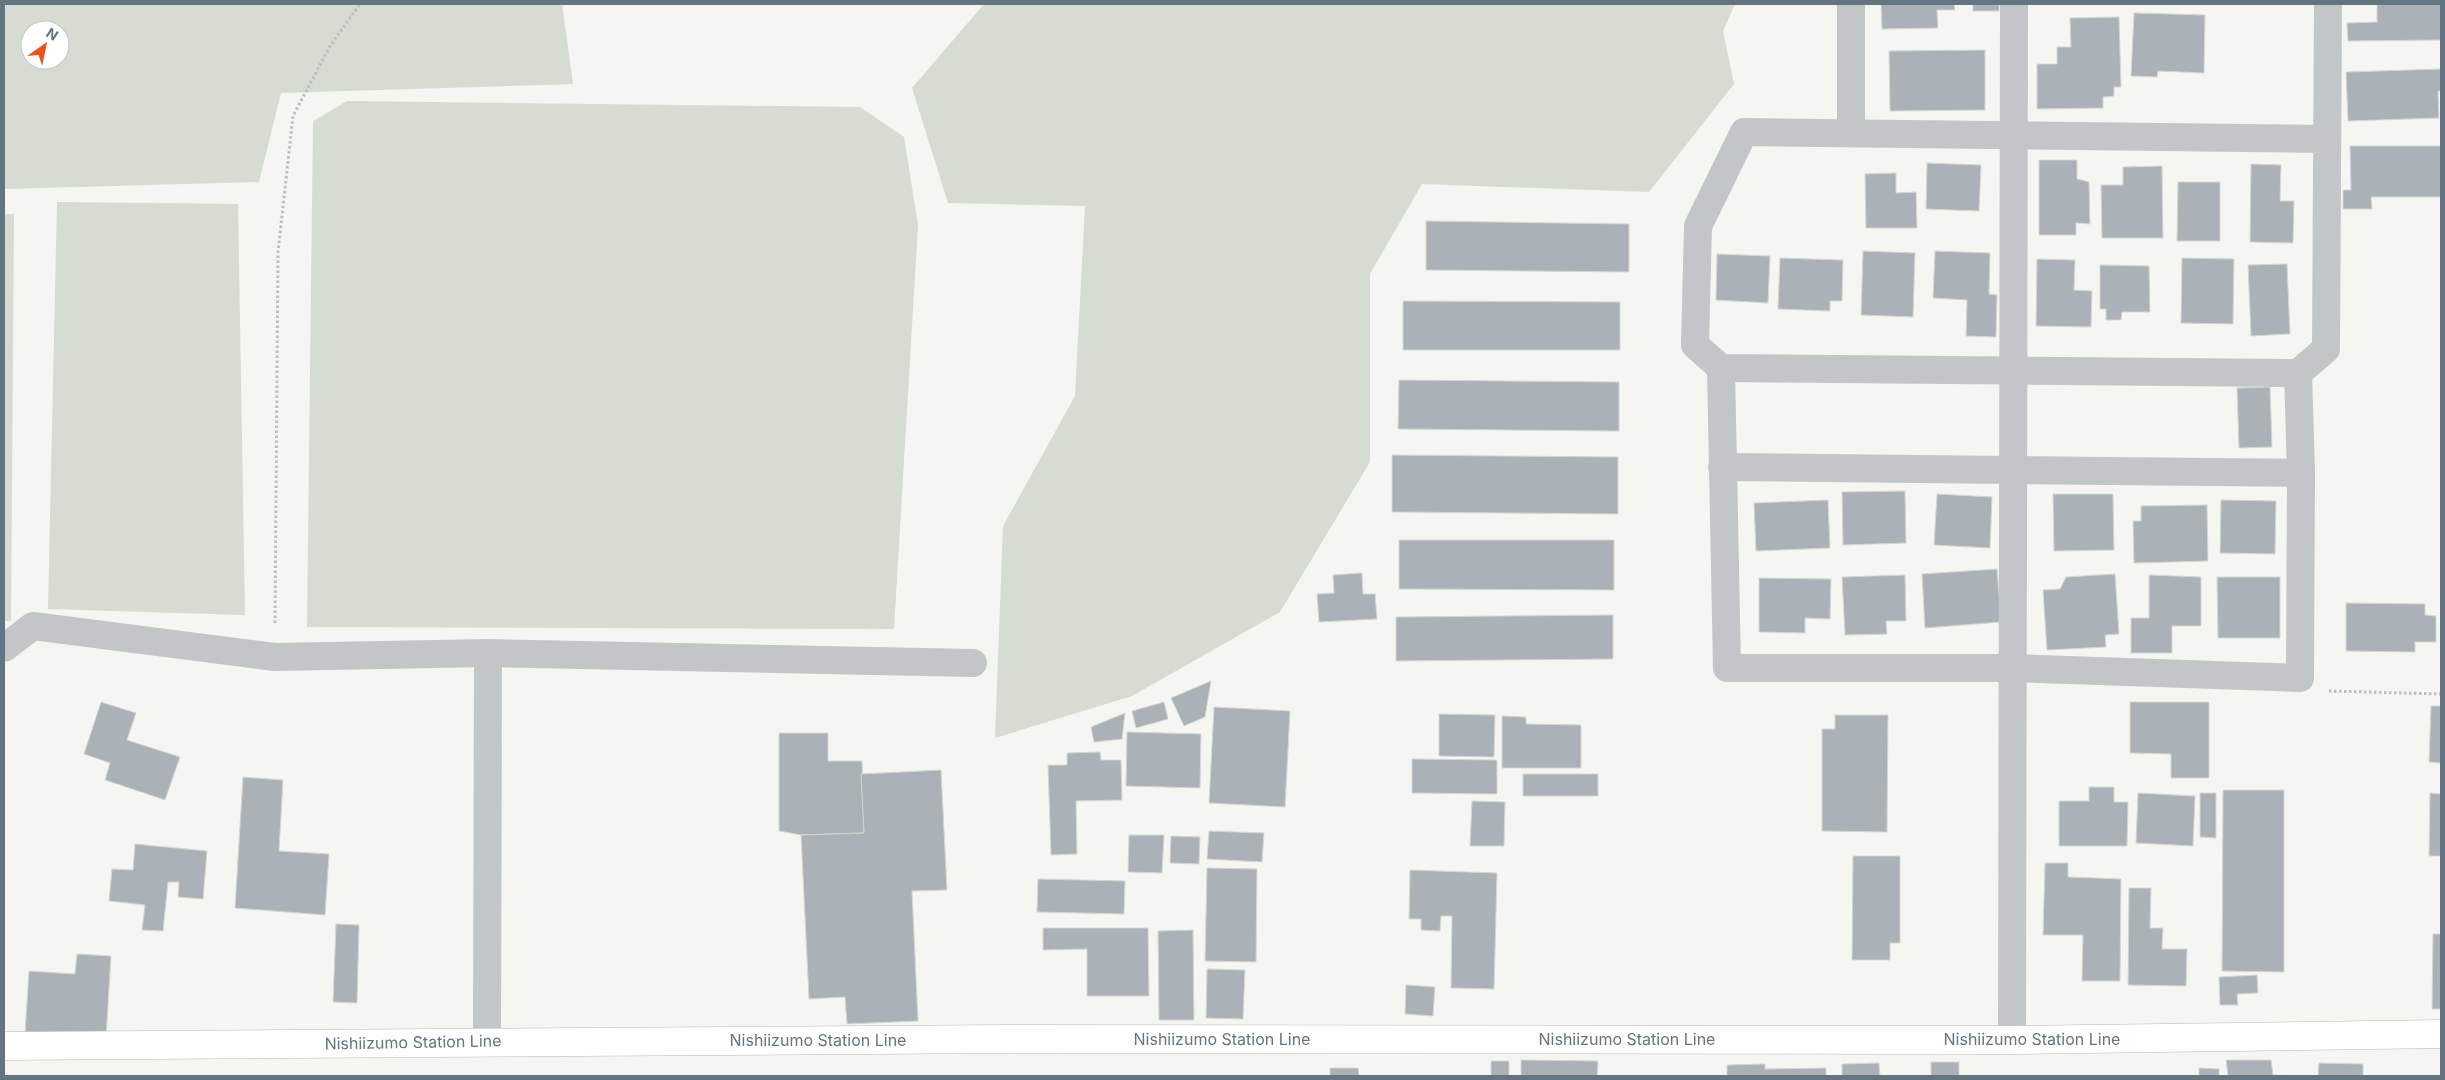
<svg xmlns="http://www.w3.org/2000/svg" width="2445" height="1080" font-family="Inter,sans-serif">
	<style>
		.green { fill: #d6dcd2; fill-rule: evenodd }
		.building { fill: #aab2b8; stroke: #d6d6d4 }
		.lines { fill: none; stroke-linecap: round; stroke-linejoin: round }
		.major-casing { stroke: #b5b9bd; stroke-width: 29 }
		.path { stroke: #bcbec0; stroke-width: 3; stroke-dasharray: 2.5 2.5; stroke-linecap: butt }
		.minor { stroke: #c2c6c9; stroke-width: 28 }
		.major { stroke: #fff; stroke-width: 28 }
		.labels { text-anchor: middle; stroke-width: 5; stroke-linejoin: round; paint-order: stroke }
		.street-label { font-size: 16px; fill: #637483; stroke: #fff }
	</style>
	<rect width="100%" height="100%" fill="#f5f5f1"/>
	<g class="green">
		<path d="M4,4H562L573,84L281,93L259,182L4,189ZM30,30H60V60H30Z"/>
		<path d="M984,4H1735L1723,31L1734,84L1649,192L1422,184L1370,274V462L1280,612L1132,696L995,738L1003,526L1075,396L1085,206L948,203L912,88Z"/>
		<path d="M347,101L860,107L904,137L918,225L894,629L307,627L313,121Z"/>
		<path d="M57,202L238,204L245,615L48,609Z"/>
		<path d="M4,214H14L11,621H4Z"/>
	</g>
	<g class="building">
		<path d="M1881,4H1954L1955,10H1937L1938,28L1882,29Z"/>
		<rect x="1973" y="4" width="26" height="7"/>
		<path d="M2377,4H2441V40L2348,41L2347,23L2377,22Z"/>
		<path d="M2134,13L2205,15L2204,73L2158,71L2157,77L2131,76Z"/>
		<path d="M2119,17L2121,87H2114V96L2103,97V108L2037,109V64H2057V47H2071L2070,18Z"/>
		<path d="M1985,50V110L1890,111L1889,51Z"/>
		<path d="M2441,69V91H2438L2439,118L2348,121L2346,72Z"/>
		<path d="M2350,146H2441V197H2371L2372,209H2343V190H2351Z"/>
		<path d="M2039,160H2077V179L2089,182L2090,224L2076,223V235H2039Z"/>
		<path d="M1927,163L1981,165L1979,211L1926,209Z"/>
		<path d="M2251,164L2281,165L2280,201H2294L2293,243L2250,242Z"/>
		<path d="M2162,166L2163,238H2102L2101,185H2123V167Z"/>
		<path d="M1896,173V193L1916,192L1917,228H1866L1865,174Z"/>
		<path d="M2178,182H2220V241H2177Z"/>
		<path d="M1426,221L1629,224V272L1426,270Z"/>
		<path d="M1863,251L1915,253L1913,317L1861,315Z"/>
		<path d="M1935,251L1990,253L1989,294L1997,295L1996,337L1966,336L1967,300L1933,298Z"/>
		<path d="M1717,254L1770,256L1768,303L1716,300Z"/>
		<path d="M1780,258L1843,260L1842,301H1830V311L1778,309Z"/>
		<path d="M2182,258L2234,259L2233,324L2181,323Z"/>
		<path d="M2037,259L2075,260L2074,290L2092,291L2091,327L2036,326Z"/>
		<path d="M2287,264L2290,334L2251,336L2248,265Z"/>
		<path d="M2100,265L2149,266L2150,312H2122L2121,320H2106V309H2100Z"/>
		<path d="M1403,301L1620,302V350H1403Z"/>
		<path d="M1399,380L1619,382V431L1398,429Z"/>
		<path d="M2270,387L2272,447L2239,448L2237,388Z"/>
		<path d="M1392,455L1618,457V514L1392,512Z"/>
		<path d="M1905,491L1906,543L1843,545L1842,492Z"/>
		<path d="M1937,494L1992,497L1990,548L1934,545Z"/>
		<path d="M2053,494H2113L2114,550L2054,551Z"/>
		<path d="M1828,500L1830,548L1756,551L1754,503Z"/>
		<path d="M2221,500L2276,501L2275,554L2220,553Z"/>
		<path d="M2207,505L2208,561L2134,563L2133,521H2141V506Z"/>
		<path d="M1399,540H1614V590L1399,589Z"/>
		<path d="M1997,569L2001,622L1925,628L1922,574Z"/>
		<path d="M1362,573L1363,594H1375L1377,619L1319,622L1317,594L1334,593L1333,575Z"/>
		<path d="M2115,574L2119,634L2105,635L2106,647L2047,650L2043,590L2060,589L2066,577Z"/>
		<path d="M1905,575L1906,621H1886L1887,634L1845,635L1842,577Z"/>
		<path d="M2149,575L2201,577V626H2172V653H2131V618H2149Z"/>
		<path d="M2217,577H2280V638H2218Z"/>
		<path d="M1759,578L1831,579L1830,619L1805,618V633L1759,632Z"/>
		<path d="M2346,603L2425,604V615L2436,616V642H2415V652L2346,651Z"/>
		<path d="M1613,615V659L1396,661V617Z"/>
		<path d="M1211,681L1205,717L1184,726L1171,698Z"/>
		<path d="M101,702L136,713L127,740L180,757L165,800L105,780L110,763L84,754Z"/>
		<path d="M1164,702L1168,719L1136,728L1132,711Z"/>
		<path d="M2130,702H2209V778H2171V754L2130,753Z"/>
		<path d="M2431,706H2441V763L2429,762Z"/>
		<path d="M1214,707L1290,711L1285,807L1209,803Z"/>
		<path d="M1125,713L1122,739L1094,742L1091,727Z"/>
		<path d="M1439,714L1495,715L1494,757L1439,756Z"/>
		<path d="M1835,715H1888L1887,832L1822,831V729H1835Z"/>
		<path d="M1502,716L1526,717V724L1581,725V768H1502Z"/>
		<path d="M1127,732L1201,734L1200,788L1126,786Z"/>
		<path d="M779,733H828V761H862L864,833L801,835L779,831Z"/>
		<path d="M1100,752L1101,760H1121L1122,800L1076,801L1077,854L1051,855L1048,765H1067V753Z"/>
		<path d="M1412,759L1497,760V794L1412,793Z"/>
		<path d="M941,770L947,890L912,891L918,1021L847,1024L845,997L809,999L801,835L864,833L861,774Z"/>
		<rect x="1523" y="774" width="75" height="22"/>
		<path d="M243,777L283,780L279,851L329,854L325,915L235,908Z"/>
		<path d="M2089,787H2114V802H2128L2127,846H2059V801H2089Z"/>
		<path d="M2223,790H2284V972L2222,971Z"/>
		<path d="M2138,793L2195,796L2193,846L2136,843Z"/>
		<path d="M2200,793H2216V838L2200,837Z"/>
		<path d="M2430,793L2441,794V856H2429Z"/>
		<path d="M1472,801L1505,802L1504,846H1470Z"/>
		<path d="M1209,831L1264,833L1262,862L1207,859Z"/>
		<path d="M1129,835H1164L1162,873L1128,872Z"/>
		<path d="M1171,836L1200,837L1199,864L1170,863Z"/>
		<path d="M135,844L207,851L203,899L178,897L179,882H168L163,931L142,930L145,905L109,901L112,869L133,870Z"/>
		<path d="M1853,856H1900V943H1890V960H1852Z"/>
		<path d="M2045,863H2068V877L2121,879L2120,981H2082L2083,935H2043Z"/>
		<path d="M1207,868L1257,869L1256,962L1205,961Z"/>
		<path d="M1410,870L1497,873L1494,989L1451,988L1452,916H1441L1440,931L1421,930V919H1409Z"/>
		<path d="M1038,879L1125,881L1124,914L1037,912Z"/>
		<path d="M2129,888H2151L2150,928H2163L2162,949H2187L2186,986L2128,985Z"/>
		<path d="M336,924L359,925L357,1003L333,1002Z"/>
		<path d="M1043,928H1148L1149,996H1087V949L1043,950Z"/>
		<path d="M1193,930L1194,1020H1159L1158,931Z"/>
		<path d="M2433,934H2441V1009H2432Z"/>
		<path d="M77,954L111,956L106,1038L25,1033L29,971L75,974Z"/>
		<path d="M1207,969L1245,970L1243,1019L1206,1018Z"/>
		<path d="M2257,975L2258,993L2237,994L2238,1005H2220L2219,977Z"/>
		<path d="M1406,985L1435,987L1433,1016L1405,1014Z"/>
		<path d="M1521,1060L1598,1061L1597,1076H1521Z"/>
		<path d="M2226,1060H2271L2273,1075L2303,1076H2228Z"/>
		<rect x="1491" y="1061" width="18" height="15"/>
		<rect x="1931" y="1062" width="28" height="14"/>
		<path d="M1879,1063L1880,1076H1842V1064Z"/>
		<path d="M2319,1063L2363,1064V1076H2318Z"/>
		<path d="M1765,1064V1069L1826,1068V1076H1727V1065Z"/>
		<path d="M1330,1068H1358L1359,1076H1330Z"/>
		<path d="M2199,1068L2219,1069V1076H2199Z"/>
	</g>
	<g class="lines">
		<g class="major-casing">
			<path id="major" d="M4,1046L1006,1039L2012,1040L2441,1034"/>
		</g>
		<g class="path">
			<path d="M275,623L278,252L293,116L330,46L360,4"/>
			<path d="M2329,691L2441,694"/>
		</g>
		<g class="minor">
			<path d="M1851,133V4"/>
			<path d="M2326,139L1744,132L1698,226L1695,345L1721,368L2298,373L2326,349L2328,4"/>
			<path d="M1721,368L1727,668H2012L2300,678L2301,473L2298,373"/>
			<path d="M1722,467L2301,473"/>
			<path d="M4,648L33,626L275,657L488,653L973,663"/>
			<path d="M2012,1040L2014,4"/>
			<path d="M487,1041L488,653"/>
		</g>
		<use href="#major" class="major"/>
	</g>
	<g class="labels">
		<g class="street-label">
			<text x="1222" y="1045">Nishiizumo Station Line</text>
			<text x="1627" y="1045">Nishiizumo Station Line</text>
			<text x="2032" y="1045">Nishiizumo Station Line</text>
			<text x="818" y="1046">Nishiizumo Station Line</text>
			<text transform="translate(413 1042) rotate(-1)" y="6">Nishiizumo Station Line</text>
		</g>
	</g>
	<rect width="2445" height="1080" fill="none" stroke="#637483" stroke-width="10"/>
	<g transform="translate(45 45) rotate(33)"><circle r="24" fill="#ffffff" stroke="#c1c7cd"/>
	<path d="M0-4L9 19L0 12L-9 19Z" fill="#e9541e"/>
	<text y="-8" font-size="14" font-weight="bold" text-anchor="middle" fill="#637483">N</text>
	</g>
</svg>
